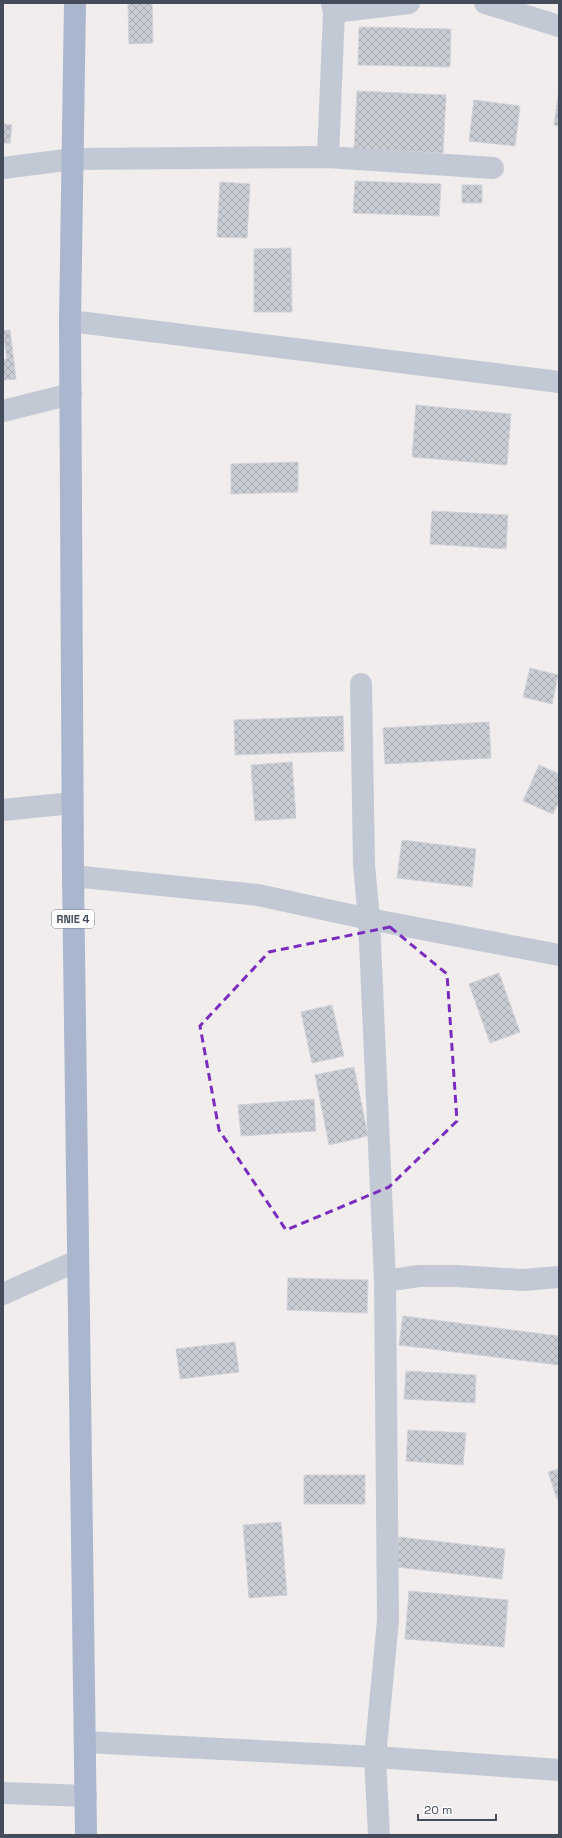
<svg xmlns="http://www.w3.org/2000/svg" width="562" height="1838" font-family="'Space Grotesk',sans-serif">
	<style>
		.building { fill: url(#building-cross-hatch); stroke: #d0d1d9 }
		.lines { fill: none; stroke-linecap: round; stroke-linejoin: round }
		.minor { stroke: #c2c9d5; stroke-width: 22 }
		.major { stroke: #aab6ce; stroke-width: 22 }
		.marked { fill: none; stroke: #7b2cbf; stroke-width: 3; stroke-dasharray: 8 5; stroke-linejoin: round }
		.labels { text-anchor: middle; stroke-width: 4; stroke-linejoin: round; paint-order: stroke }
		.shield { fill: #fff; stroke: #7c828c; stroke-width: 1 }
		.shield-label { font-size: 11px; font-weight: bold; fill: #444c5b }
	</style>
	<defs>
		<pattern id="building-cross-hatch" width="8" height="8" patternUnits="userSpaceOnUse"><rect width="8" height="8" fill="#cbcdd5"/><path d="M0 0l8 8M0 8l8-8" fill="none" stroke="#a6a9b0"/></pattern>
	</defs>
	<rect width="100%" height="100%" fill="#f0edec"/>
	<g class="building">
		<path d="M152,3L153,43L129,44L128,4Z"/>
		<path d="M359,27L451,29L450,67L358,65Z"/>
		<path d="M559,90V126L554,125Z"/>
		<path d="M357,91L446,95L443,153L354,149Z"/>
		<path d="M474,100L520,106L515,146L469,141Z"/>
		<path d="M3,124L12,125L10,143H3Z"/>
		<path d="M355,181L441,184L439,216L353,213Z"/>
		<path d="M220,182L250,184L247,238L217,237Z"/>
		<rect x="462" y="185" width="20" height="18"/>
		<path d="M291,248L292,312H254V249Z"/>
		<path d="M10,330L16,379L3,380V360L7,359L3,331Z"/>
		<path d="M416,405L511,414L507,465L412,457Z"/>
		<path d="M298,462V492L231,494V464Z"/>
		<path d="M432,511L508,515L506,549L430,544Z"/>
		<path d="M530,668L558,675L552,704L523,697Z"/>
		<path d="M343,716L344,751L235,755L234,720Z"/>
		<path d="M489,722L491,758L385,764L383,728Z"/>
		<path d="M292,762L296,818L255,821L251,765Z"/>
		<path d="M539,765L559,774V801L553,814L523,801Z"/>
		<path d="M402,840L476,849L472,887L397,878Z"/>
		<path d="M499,973L520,1032L490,1043L469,984Z"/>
		<path d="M332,1005L344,1056L312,1063L301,1012Z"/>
		<path d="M354,1067L368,1136L329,1145L315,1075Z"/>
		<path d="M314,1099L316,1131L241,1136L238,1105Z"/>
		<path d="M288,1278L368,1280L367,1313L287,1310Z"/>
		<path d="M403,1316L559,1336V1365L399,1345Z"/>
		<path d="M235,1342L239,1372L180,1379L176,1349Z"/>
		<path d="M406,1371L476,1375L475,1403L404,1399Z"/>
		<path d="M408,1430L466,1433L463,1465L406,1461Z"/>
		<path d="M559,1469V1498L557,1499L548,1472Z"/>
		<rect x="304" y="1475" width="61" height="29"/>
		<path d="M281,1522L287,1595L249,1598L243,1525Z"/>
		<path d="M399,1537L505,1549L502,1579L396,1567Z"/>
		<path d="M409,1591L508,1600L504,1647L405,1639Z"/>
	</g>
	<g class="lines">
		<g class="minor">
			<path d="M485,3L559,26"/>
			<path d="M334,12L409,3"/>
			<path d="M328,157L334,12L332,3"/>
			<path d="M3,168L73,159L328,157L493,168"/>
			<path d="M70,321L559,382"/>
			<path d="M3,411L71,394"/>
			<path d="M361,684L364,865L369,919L385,1281L388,1620L375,1757L379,1835"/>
			<path d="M3,810L72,803"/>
			<path d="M73,876L258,895L369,919L559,955"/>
			<path d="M385,1281L419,1276H456L523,1280L559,1277"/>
			<path d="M3,1294L77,1261"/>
			<path d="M85,1742L375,1757L559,1770"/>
			<path d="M3,1793L86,1796"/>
		</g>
		<path class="major" d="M75,3L70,321L73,876L86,1835"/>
	</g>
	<path class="marked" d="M390,927L447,974L457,1121L389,1187L286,1230L219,1130L200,1026L269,952Z"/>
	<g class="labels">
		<rect class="shield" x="52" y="910" width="42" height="18" rx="3"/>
		<g class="shield-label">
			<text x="73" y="923">RNIE 4</text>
		</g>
	</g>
	<rect width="562" height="1838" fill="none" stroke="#444c5b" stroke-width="8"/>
	<path d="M418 1814v6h78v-6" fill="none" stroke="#444c5b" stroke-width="2"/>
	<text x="424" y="1814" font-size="12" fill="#444c5b" stroke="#ffffff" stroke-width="3" paint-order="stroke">20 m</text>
</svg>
